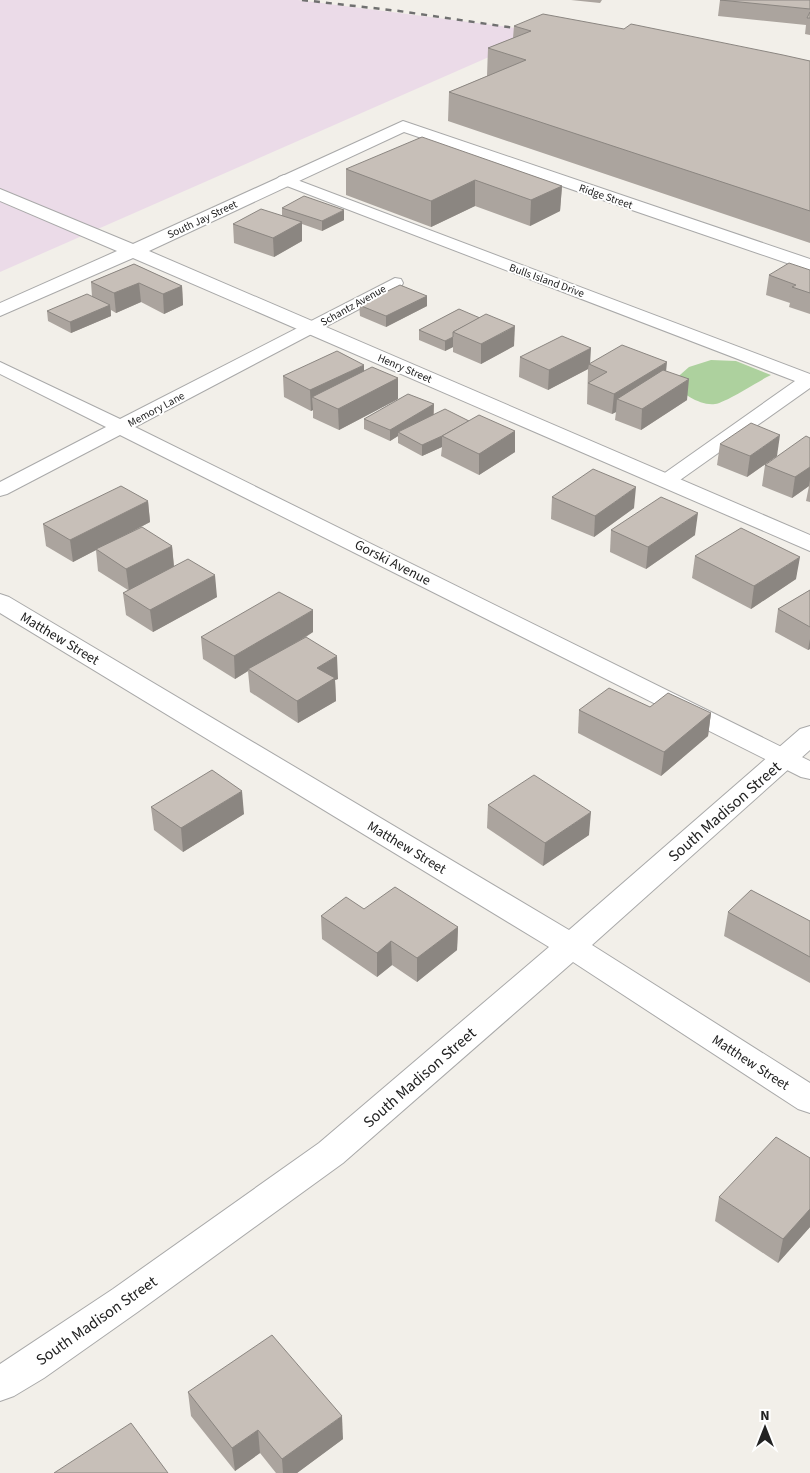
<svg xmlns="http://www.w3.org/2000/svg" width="810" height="1473" font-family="'Source Sans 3',sans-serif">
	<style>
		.industrial { fill: #ebdbe8 }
		.forest { fill: #add19e }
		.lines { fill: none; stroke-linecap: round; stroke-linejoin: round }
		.service-casing { stroke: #a9a9a9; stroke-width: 2 }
		.minor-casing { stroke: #a9a9a9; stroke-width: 2 }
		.service { fill: #fff; fill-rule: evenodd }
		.minor { fill: #fff; fill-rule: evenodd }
		.rail { stroke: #707070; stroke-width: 2.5; stroke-dasharray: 6 6; stroke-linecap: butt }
		.wall { fill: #aba49e }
		.shaded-wall { fill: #8b8681 }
		.building { fill: #c7bfb8; stroke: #8b8681 }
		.labels { text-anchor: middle; stroke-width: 4; stroke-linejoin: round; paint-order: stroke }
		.far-street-label { font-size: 11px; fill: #222; stroke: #fff }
		.street-label { font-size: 14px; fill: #222; stroke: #fff }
		.near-street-label { font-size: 16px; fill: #222; stroke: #fff }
	</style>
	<rect width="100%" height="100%" fill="#f2efe9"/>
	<path class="industrial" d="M0,0H298L546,32L0,272Z"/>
	<path class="forest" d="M711,360L736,361L771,375C758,381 727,402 715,404C700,406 681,393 672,382L689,367Z"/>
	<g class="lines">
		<g class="service-casing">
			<g id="service">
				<path d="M284,175L810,374V388L673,485L666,487L659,485L656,481L659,477L795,381L279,183L276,180L279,177Z"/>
				<path d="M395,278L401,279L403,283L401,287L135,427L810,761V779L801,777L120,435L7,494L0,496V482L106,427L0,374V362L120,419Z"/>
			</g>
		</g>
		<g class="minor-casing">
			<g id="minor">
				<path d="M403,121L810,259V271L404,132L149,251L810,535V551L133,258L0,316V303L117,251L0,201V189L133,244Z"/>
				<path d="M0,594L9,597L569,930L800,729L810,726V750L592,945L810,1083V1113L798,1109L573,962L343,1163L139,1311L44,1378L14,1396L0,1401V1364L113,1289L319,1143L549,947L0,613Z"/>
			</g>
		</g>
		<use href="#service" class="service"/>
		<use href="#minor" class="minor"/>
		<path class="rail" d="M302,0L399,11L528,30"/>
	</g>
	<g class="wall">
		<path d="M571,0H602L600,3Z"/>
		<path d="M720,0H810V35L805,34L806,25L718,16Z"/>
		<path d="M514,26L624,29L810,61V243L448,121L449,92L487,76L488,48L513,38Z"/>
		<path d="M346,169L562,186L560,211L530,226L475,206L431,227L346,195Z"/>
		<path d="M282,208L344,220L322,231L302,224V241L274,257L234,243L233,224L282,216Z"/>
		<path d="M134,264L182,286L183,305L164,314L141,302L116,313L111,310V316L71,333L48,321L47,311L92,297L91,282Z"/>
		<path d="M810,270V314L789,307L790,303L766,295L769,275Z"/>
		<path d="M427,296V306L386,327L360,316L359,305Z"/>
		<path d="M459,309L514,346L481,364L453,352V347L445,351L419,340V330Z"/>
		<path d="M520,357L666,371L687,400L641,430L615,420L616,412L612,414L587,404L588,369L548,390L519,377Z"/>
		<path d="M364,371L398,378V399L339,430L313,418V410L311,411L284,397L283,376Z"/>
		<path d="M434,404V415L469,421L515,431V452L479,475L441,456L442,447L422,456L398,443V436L390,441L364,429V419Z"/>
		<path d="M810,438V502L806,501L809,486L792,498L762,486L765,465Z"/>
		<path d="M720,444L777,456L747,477L717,465Z"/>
		<path d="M552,497L634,508L594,537L551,519Z"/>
		<path d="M148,501L150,522L124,536L172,546L174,566L217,597L153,632L126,615L123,593L128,590L98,571L96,550L73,562L46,546L43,524Z"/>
		<path d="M611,530L695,535L646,569L610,552Z"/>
		<path d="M695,556L796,579L751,609L692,578Z"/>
		<path d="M810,590V649L808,650L775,632L778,609Z"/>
		<path d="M313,632L306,637L338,679L335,680L336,701L298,723L250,692L248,671L235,679L203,659L201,637Z"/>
		<path d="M650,707L711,713L708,736L661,776L578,733L579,710Z"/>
		<path d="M488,805L589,835L543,866L487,828Z"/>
		<path d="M151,807L244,814L183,852L154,830Z"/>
		<path d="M364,909L458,927L457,950L417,982L392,965L377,977L322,939L321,916Z"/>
		<path d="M728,912L810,921V983L724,936Z"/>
		<path d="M810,1158V1227L778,1263L715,1221L719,1197Z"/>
		<path d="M188,1392L343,1439L297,1473H276L260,1453L235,1471L191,1416Z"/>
	</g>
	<g class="shaded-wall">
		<path d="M475,180V206L431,227V201Z"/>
		<path d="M562,186L560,211L530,226L531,200Z"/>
		<path d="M344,210V220L322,231V221Z"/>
		<path d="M302,222V241L274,257L273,238Z"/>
		<path d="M139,283L141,302L116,313L114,293Z"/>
		<path d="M182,286L183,305L164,314L163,294Z"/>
		<path d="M427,296V306L386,327V316Z"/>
		<path d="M110,305L111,316L71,333L70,322Z"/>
		<path d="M515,326L514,346L481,364V344Z"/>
		<path d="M453,337V347L445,351V341Z"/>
		<path d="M591,348L590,365L589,364L588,369L548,390L549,370Z"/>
		<path d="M667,362L665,382L617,399L616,412L612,414L614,394Z"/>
		<path d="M364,365V385L312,397L313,410L311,411L310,390Z"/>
		<path d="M398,378V399L339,430L338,409Z"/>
		<path d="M689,379L687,400L641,430L642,409Z"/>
		<path d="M434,404L433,415L398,432V436L390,441V430Z"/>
		<path d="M515,431V452L479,475V454Z"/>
		<path d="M780,435L777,456L747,477L750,456Z"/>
		<path d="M442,436V447L422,456V445Z"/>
		<path d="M810,467V480L809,486L792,498L795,477Z"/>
		<path d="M636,487L634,508L594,537L595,516Z"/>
		<path d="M148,501L150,522L73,562L70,540Z"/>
		<path d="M698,513L695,535L646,569L648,547Z"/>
		<path d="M172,546L174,568L129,591L126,569Z"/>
		<path d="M800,557L796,579L751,609L754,586Z"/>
		<path d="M215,575L217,597L153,632L150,610Z"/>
		<path d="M313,610V632L250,670L248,669V671L235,679L234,656Z"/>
		<path d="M810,639V649L808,650Z"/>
		<path d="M337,656L338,679L335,680L336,701L298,723L297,701L317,668Z"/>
		<path d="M711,713L708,736L661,776L664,752Z"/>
		<path d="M242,791L244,814L183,852L181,828Z"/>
		<path d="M591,812L589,835L543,866L545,843Z"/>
		<path d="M458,927L457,950L417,982V958Z"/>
		<path d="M391,941L392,965L377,977V953Z"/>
		<path d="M810,1209V1227L778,1263L783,1239Z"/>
		<path d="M342,1416L343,1439L297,1473H283L282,1459Z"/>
		<path d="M258,1430L260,1453L235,1471L232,1448Z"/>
	</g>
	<g class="building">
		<path d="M720,0H810V9Z"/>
		<path d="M810,12V18H807Z"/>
		<path d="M543,14L624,29L631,24L783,55L810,61V211L449,92L526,60L488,48L531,31L514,26Z"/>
		<path d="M422,137L562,186L531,200L475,180L431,201L346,169Z"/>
		<path d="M304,196L344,210L322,221L282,208Z"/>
		<path d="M261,209L302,222L273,238L233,224Z"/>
		<path d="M789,263L810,270V293L792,287L796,285L769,275Z"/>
		<path d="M134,264L182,286L163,294L139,283L114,293L91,282Z"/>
		<path d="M400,285L427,296L386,316L359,305Z"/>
		<path d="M87,294L110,305L70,322L47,311Z"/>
		<path d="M459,309L480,318L453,332V337L445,341L419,330Z"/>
		<path d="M486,314L515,326L481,344L453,332Z"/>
		<path d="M562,336L591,348L549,370L520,357Z"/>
		<path d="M622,345L667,362L614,394L588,383L607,372L589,364Z"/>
		<path d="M337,351L364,365L310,390L283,376Z"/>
		<path d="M372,367L398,378L338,409L312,397Z"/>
		<path d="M663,370L689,379L642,409L617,399Z"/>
		<path d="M408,394L434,404L390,430L364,419Z"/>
		<path d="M445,409L469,421L442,436L422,445L398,432Z"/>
		<path d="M479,415L515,431L479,454L442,436Z"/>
		<path d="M751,423L780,435L750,456L720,444Z"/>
		<path d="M806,436L810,438V467L795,477L765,465Z"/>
		<path d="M593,469L636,487L595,516L552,497Z"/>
		<path d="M121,486L148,501L70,540L43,524Z"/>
		<path d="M661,497L698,513L648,547L611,530Z"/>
		<path d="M142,527L172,546L126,569L96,549Z"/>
		<path d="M741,528L800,557L754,586L695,556Z"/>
		<path d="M188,559L215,575L150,610L123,593Z"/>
		<path d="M810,590V627L778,609Z"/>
		<path d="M279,592L313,610L234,656L201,637Z"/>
		<path d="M306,637L337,656L317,668L335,678L297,701L248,669Z"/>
		<path d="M609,688L650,707L668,693L711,713L664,752L579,710Z"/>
		<path d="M212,770L242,791L181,828L151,807Z"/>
		<path d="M534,775L591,812L545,843L488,805Z"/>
		<path d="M395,887L458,927L417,958L391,941L377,953L321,916L346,897L364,909Z"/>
		<path d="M751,890L810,921V957L728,912Z"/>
		<path d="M776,1137L810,1158V1209L783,1239L719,1197Z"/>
		<path d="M272,1335L342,1416L282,1459L258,1430L232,1448L188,1392Z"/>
		<path d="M131,1423L168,1473H54Z"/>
	</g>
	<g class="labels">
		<g class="far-street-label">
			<text transform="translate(606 196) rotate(19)" y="4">Ridge Street</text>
			<text transform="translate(202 219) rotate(-25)" y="4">South Jay Street</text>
			<text transform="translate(547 280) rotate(20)" y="4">Bulls Island Drive</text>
			<text transform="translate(353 305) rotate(-29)" y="4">Schantz Avenue</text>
			<text transform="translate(405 368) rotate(23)" y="4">Henry Street</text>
			<text transform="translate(156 409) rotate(-28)" y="4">Memory Lane</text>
		</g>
		<g class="street-label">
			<text transform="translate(393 562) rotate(27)" y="5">Gorski Avenue</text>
			<text transform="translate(60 638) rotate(31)" y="5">Matthew Street</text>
			<text transform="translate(407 847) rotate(31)" y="5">Matthew Street</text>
			<text transform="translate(751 1062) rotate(33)" y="5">Matthew Street</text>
		</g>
		<g class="near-street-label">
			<text transform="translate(724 811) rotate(-41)" y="6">South Madison Street</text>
			<text transform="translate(419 1077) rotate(-41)" y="6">South Madison Street</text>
			<text transform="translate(96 1320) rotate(-35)" y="6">South Madison Street</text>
		</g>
	</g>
	<g transform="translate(765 1428)" stroke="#ffffff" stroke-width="4" paint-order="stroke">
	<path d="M0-4L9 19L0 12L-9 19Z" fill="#222222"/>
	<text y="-8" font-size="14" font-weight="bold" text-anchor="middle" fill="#222222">N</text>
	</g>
</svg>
